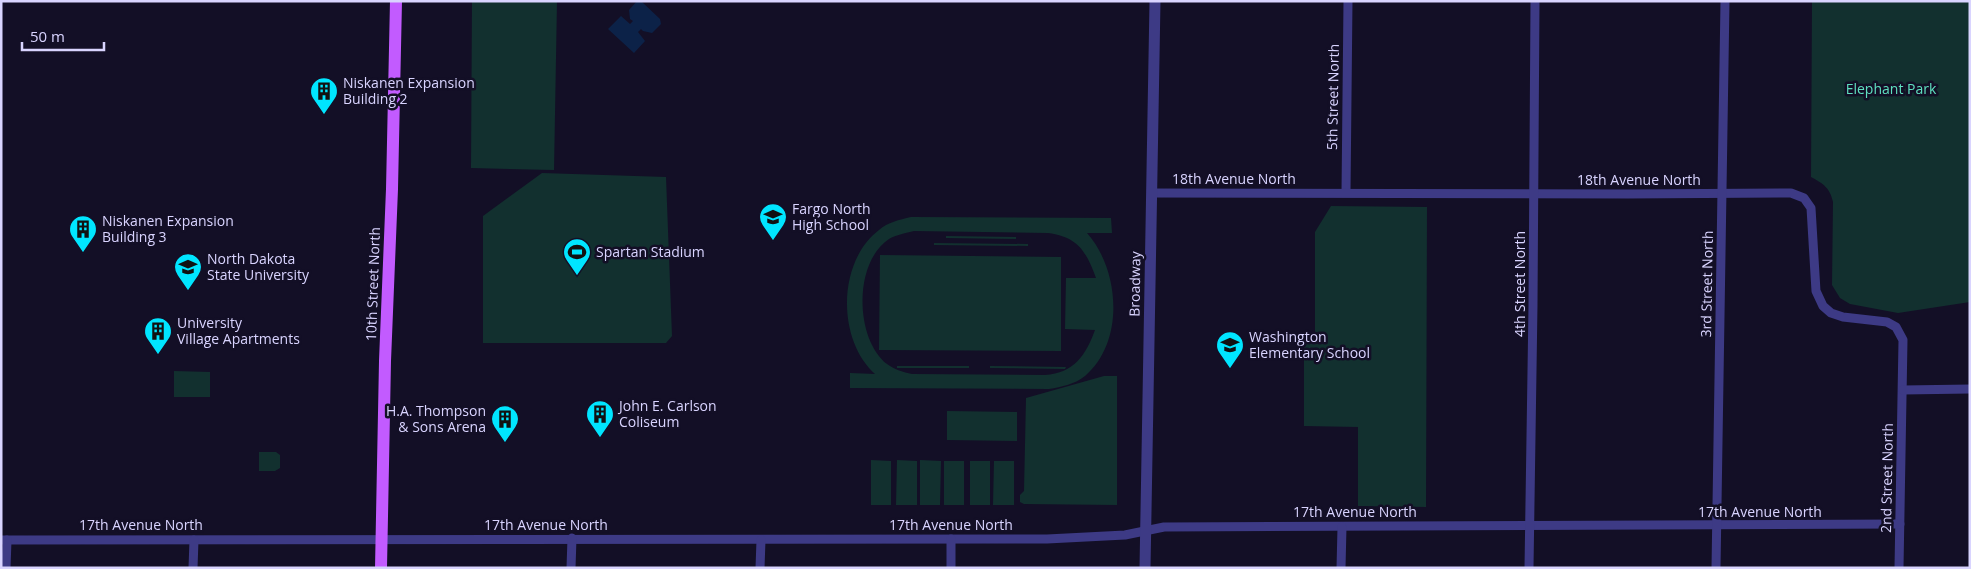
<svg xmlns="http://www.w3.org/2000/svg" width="1971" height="569" font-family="'Open Sans',sans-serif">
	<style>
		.green { fill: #12302f; fill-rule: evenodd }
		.water { fill: #0c2248 }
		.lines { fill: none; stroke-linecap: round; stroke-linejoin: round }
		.minor { stroke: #3d3a85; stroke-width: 9 }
		.tertiary { stroke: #3d3a85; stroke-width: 11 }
		.primary { stroke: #c25bff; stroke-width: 12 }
		.labels { text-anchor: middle; stroke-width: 5; stroke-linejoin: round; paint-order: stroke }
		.poi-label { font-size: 14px; fill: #d9d4ff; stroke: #130f26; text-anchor: start }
		.park-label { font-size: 14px; fill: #5fe0c0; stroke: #130f26 }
		.street-label { font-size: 14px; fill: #d9d4ff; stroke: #130f26 }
	</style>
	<rect width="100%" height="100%" fill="#130f26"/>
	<g class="green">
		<path d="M472,1H557L554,170L471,168Z"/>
		<path d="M1812,1H1970V302L1898,313L1850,304L1840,298L1832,285L1833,202C1830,188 1824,184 1811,177Z"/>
		<path d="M542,173L666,177L672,336L666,343H483V216Z"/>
		<path d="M1331,206L1427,207L1426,507L1358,506V427L1304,426V340H1315V232Z"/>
		<path d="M911,217L1111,218L1112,233H1087C1120,270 1125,342 1085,376C1075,384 1062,387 1049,389L850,388V373L875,374C837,340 837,262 879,230C888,222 899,220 911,217ZM914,231L1048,233C1078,237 1086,251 1096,278H1066L1065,329L1095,330C1086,355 1074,373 1045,375L912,374C903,372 895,370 887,364C855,339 853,263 889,239C896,235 906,233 914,231Z"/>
		<path d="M946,236L1016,237V239L946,238Z"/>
		<path d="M934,243L1028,244V246L934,245Z"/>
		<path d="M880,255L1061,257V351L879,350Z"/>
		<rect x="897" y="366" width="72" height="2"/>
		<path d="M990,366L1066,367L1065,369L990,368Z"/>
		<path d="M174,371L210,372V397H174Z"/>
		<path d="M1104,376H1117V505L1024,504L1020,502V495L1024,491L1026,398Z"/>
		<path d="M947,411L1017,412V441L947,440Z"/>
		<path d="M259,452H276L280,455V468L275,471H259Z"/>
		<path d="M871,460L891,461V505H871Z"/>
		<path d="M897,460L917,461V505H896Z"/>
		<path d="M920,460L941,461L940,505H920Z"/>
		<rect x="944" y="461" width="20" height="44"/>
		<rect x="970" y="461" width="20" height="44"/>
		<path d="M994,461H1014V505H993Z"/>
	</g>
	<path class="water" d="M637,1L642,2L660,19L661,24L652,33L643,31L641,29L638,32L645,41L634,53L608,29L621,16L630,24L633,21L630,19L629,10Z"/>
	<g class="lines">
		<g class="minor">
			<path d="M1346,192L1348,1"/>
			<path d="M1152,193L1628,194L1791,193L1804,198L1811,208L1816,291L1823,306L1831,313L1843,317L1887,322L1896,327L1903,340L1899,568"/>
			<path d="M1903,390L1970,389"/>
			<path d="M1,540L1047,539L1125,535L1164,527L1900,524"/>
			<path d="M6,568L7,540"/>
			<path d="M193,568L194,540"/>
			<path d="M571,568L572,538"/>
			<path d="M760,568L761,540"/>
			<path d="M951,568V539"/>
			<path d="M1341,568L1342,527"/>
			<path d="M1529,568L1533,305L1535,1"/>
			<path d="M1716,568L1725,1"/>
		</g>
		<path class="tertiary" d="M1145,568L1155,1"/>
		<path class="primary" d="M381,568L385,361L392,189L396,1"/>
	</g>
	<defs>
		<g id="building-pin" transform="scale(1.4375)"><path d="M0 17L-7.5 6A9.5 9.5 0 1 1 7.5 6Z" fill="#00e5ff" stroke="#130f26"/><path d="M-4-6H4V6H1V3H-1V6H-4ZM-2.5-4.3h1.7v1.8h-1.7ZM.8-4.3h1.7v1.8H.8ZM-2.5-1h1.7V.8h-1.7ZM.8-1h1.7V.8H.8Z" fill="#111"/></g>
		<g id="school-pin" transform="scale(1.4375)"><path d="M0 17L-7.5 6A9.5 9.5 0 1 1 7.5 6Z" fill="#00e5ff" stroke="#130f26"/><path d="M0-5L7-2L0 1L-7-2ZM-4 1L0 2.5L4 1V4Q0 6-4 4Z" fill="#111"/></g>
		<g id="stadium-pin" transform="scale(1.4375)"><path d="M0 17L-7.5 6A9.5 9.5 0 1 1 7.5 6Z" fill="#00e5ff" stroke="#130f26"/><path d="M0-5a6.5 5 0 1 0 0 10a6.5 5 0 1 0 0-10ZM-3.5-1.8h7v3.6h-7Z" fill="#111"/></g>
		<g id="university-pin" transform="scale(1.4375)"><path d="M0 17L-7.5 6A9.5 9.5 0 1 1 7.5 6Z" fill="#00e5ff" stroke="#130f26"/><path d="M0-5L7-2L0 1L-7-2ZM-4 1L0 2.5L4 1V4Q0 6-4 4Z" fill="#111"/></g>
	</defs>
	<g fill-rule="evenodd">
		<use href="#building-pin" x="324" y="91"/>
		<use href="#school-pin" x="773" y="217"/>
		<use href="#building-pin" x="83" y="229"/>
		<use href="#stadium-pin" x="577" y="252"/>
		<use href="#university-pin" x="188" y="267"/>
		<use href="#building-pin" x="158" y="331"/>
		<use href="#school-pin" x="1230" y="345"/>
		<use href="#building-pin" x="600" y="414"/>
		<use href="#building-pin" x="505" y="419"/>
	</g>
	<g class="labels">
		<g class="poi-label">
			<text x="343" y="88">Niskanen Expansion<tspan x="343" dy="16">Building 2</tspan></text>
			<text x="792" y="214">Fargo North<tspan x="792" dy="16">High School</tspan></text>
			<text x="102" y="226">Niskanen Expansion<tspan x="102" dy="16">Building 3</tspan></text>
			<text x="596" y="257">Spartan Stadium</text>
			<text x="207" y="264">North Dakota<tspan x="207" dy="16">State University</tspan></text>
			<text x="177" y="328">University<tspan x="177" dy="16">Village Apartments</tspan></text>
			<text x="1249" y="342">Washington<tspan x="1249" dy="16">Elementary School</tspan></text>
			<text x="619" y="411">John E. Carlson<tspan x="619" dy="16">Coliseum</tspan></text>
			<text x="486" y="416" text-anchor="end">H.A. Thompson<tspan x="486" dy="16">&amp; Sons Arena</tspan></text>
		</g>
		<g class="park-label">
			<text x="1891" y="94">Elephant Park</text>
		</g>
		<g class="street-label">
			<text transform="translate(1333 97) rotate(-89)" y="5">5th Street North</text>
			<text x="1234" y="184">18th Avenue North</text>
			<text x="1639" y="185">18th Avenue North</text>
			<text transform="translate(373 284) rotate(-88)" y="5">10th Street North</text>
			<text transform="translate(1135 284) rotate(-89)" y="5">Broadway</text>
			<text transform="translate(1520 284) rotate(-90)" y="5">4th Street North</text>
			<text transform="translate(1707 284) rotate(-89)" y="5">3rd Street North</text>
			<text transform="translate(1887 478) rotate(-89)" y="5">2nd Street North</text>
			<text x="1355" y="517">17th Avenue North</text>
			<text x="1760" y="517">17th Avenue North</text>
			<text x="141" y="530">17th Avenue North</text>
			<text x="546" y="530">17th Avenue North</text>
			<text x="951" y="530">17th Avenue North</text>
		</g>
	</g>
	<rect width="1971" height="569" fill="none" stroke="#d9d4ff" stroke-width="5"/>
	<path d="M22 42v8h82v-8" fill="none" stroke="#d9d4ff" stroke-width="2.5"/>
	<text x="30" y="42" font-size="15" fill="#d9d4ff" stroke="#130f26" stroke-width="4" paint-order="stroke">50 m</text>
</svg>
